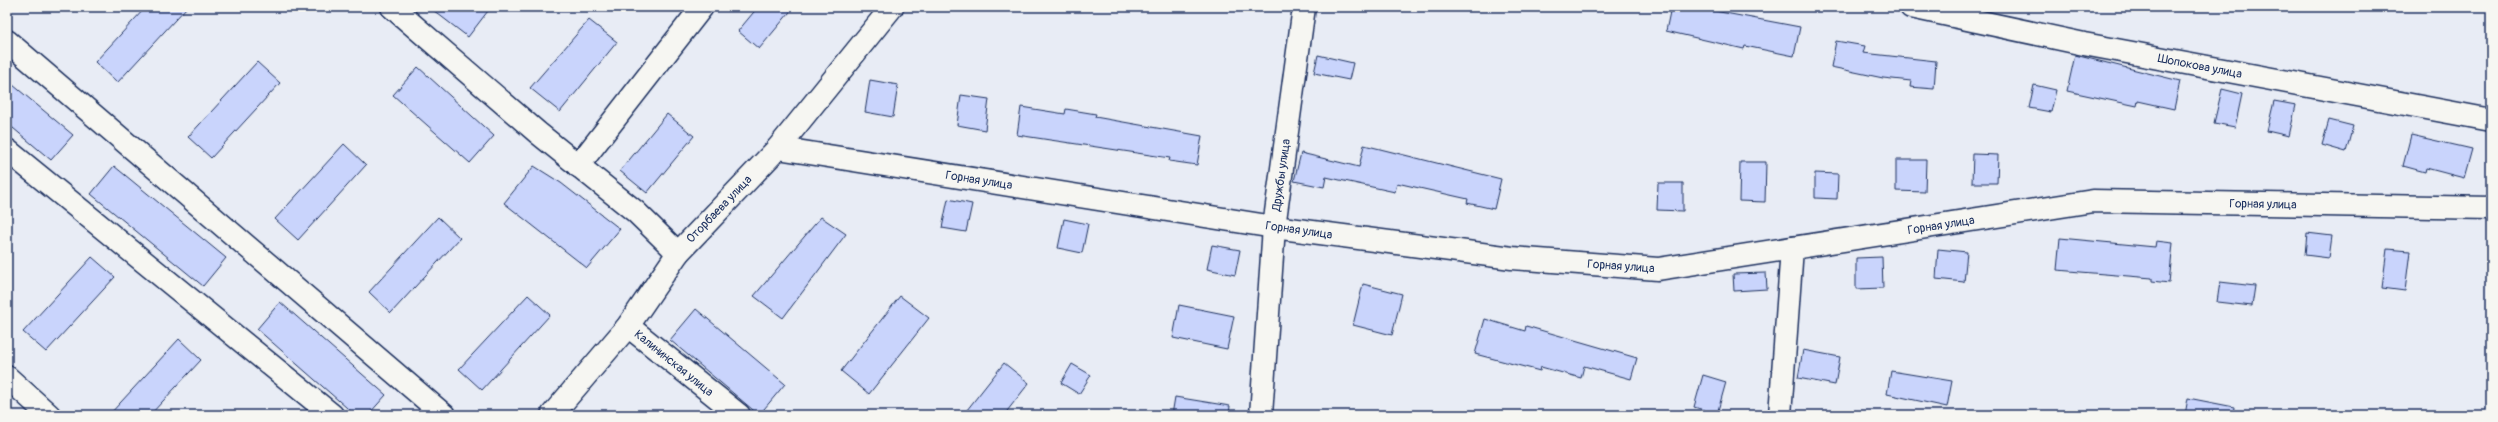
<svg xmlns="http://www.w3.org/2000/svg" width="2498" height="422" font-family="Pangolin,sans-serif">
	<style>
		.building { fill: #c9d4fc; stroke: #1b2f5e }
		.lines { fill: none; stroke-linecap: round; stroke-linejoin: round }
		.street-casing { stroke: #1b2f5e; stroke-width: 25 }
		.secondary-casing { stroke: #1b2f5e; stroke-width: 25 }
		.street { stroke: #f6f6f2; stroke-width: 22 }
		.secondary { stroke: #f6f6f2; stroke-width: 22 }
		.labels { text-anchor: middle; stroke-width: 3.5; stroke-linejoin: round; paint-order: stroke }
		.street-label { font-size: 12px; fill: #1b2f5e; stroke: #f6f6f2 }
	</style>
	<rect width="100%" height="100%" fill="#e8ecf5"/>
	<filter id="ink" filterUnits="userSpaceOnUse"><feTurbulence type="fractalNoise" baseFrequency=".025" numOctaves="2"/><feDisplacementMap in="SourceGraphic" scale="8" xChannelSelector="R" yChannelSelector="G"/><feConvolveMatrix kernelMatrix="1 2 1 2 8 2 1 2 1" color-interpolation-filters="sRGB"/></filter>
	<g filter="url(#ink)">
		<g class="building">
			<path d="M146,7H187L117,83L95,62Z"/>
			<path d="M429,7H491L468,37Z"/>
			<path d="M758,7H794L759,49L738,31Z"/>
			<path d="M1671,7H1693L1800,27L1794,56L1745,46L1744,49L1666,31Z"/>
			<path d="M589,20L617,42L560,112L530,88Z"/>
			<path d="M1836,41L1865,46L1863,53L1936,61L1934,89L1910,87L1911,81L1883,78L1831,67Z"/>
			<path d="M1318,55L1353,63L1349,80L1314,73Z"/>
			<path d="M2075,55L2180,81L2174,109L2138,101L2137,106L2067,91Z"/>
			<path d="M257,62L280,83L211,158L188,137Z"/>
			<path d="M418,67L494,136L470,163L393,95Z"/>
			<path d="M7,80L73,135L51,160L7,123Z"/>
			<path d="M870,80L898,85L893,117L865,112Z"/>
			<path d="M2034,85L2056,90L2051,112L2029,108Z"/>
			<path d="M2222,89L2242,94L2235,127L2214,123Z"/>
			<path d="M961,95L989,99L985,130L957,125Z"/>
			<path d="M2274,101L2296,105L2289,136L2267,131Z"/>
			<path d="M1021,107L1065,114L1066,109L1096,114L1095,117L1202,136L1197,165L1169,161L1170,158L1017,135Z"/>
			<path d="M667,114L694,136L647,193L620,171Z"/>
			<path d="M2329,120L2353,126L2346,152L2322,145Z"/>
			<path d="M2411,135L2472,149L2464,178L2426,168L2425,172L2403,166Z"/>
			<path d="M344,144L366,165L298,240L275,219Z"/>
			<path d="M1364,145L1501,179L1494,209L1467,203L1468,199L1397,183L1395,192L1326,177L1324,187L1294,181L1301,153L1359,167Z"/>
			<path d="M1973,154L1998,155L1997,183H1972Z"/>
			<path d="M1896,160H1926L1925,192L1896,191Z"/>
			<path d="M1740,162H1766L1765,202L1739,201Z"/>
			<path d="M114,166L226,258L203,286L91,194Z"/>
			<path d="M534,166L561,183L620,229L587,268L504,203Z"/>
			<path d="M1815,173L1838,174L1837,199L1815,198Z"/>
			<path d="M1658,183H1683V211L1657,210Z"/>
			<path d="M948,199L972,204L966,232L942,228Z"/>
			<path d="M438,217L460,238L391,313L369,292Z"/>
			<path d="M821,217L846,234L783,318L754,296Z"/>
			<path d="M1064,219L1088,224L1082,253L1058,248Z"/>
			<path d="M2307,233L2332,236L2329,258L2305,255Z"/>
			<path d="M2060,238L2155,247L2156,241L2173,243L2169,283L2152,281V278L2057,270Z"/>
			<path d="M1212,245L1240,250L1235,275L1207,269Z"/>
			<path d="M1938,249L1967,252L1964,282L1936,279Z"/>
			<path d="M2387,249L2410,251L2405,291L2382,288Z"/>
			<path d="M92,257L115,277L46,352L23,332Z"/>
			<path d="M1882,257L1883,288L1856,289V258Z"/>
			<path d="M1766,273L1767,289L1734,291L1733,274Z"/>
			<path d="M2220,282L2255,286L2252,306L2217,302Z"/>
			<path d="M1363,284L1402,294L1392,335L1353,325Z"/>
			<path d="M528,295L550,315L482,390L459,369Z"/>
			<path d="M900,296L929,318L869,394L841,371Z"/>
			<path d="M280,302L386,395L368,415H355L257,329Z"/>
			<path d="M1179,305L1234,316L1227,349L1173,338Z"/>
			<path d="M696,309L785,384L759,415L670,340Z"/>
			<path d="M1485,319L1525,331L1526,326L1637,358L1631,379L1584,366L1581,378L1541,367L1540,371L1475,354Z"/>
			<path d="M179,339L201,360L150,415H109Z"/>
			<path d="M1803,350L1840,357L1835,385L1798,378Z"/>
			<path d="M1004,363L1029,383L1004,415H963Z"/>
			<path d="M1072,364L1091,375L1079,394L1061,383Z"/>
			<path d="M1891,371L1952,381L1947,407L1887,394Z"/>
			<path d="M1703,375L1726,382L1717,414L1694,407Z"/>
			<path d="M1175,397L1230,406L1229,415H1172Z"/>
			<path d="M2188,398L2234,407L2233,415H2185Z"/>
		</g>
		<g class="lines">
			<g class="street-casing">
				<g id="street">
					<path d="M392,7L538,133L636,212L678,253"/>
					<path d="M7,41L444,415"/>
					<path d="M778,148L1274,227L1512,258L1658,269L2093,201L2491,208"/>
					<path d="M7,150L332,415"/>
					<path d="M578,166L702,7"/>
					<path d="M628,326L739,415"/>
					<path d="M7,377L49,415"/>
					<path d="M552,415L628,326L678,253L778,148L892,7"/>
					<path d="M1261,415L1274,227L1304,7"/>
					<path d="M1780,415L1792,248"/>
				</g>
			</g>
			<g class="secondary-casing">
				<path id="secondary" d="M1911,7L2084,44L2491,120"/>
			</g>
			<use href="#street" class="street"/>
			<use href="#secondary" class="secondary"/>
		</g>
	</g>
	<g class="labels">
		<g class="street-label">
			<text transform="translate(2200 66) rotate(11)" y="4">Шопокова улица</text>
			<text transform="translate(1281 175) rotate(-82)" y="4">Дружбы улица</text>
			<text transform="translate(979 180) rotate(9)" y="4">Горная улица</text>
			<text transform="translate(2263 204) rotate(1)" y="4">Горная улица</text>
			<text transform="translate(719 209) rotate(-46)" y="4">Оторбаева улица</text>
			<text transform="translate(1941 225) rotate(-9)" y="4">Горная улица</text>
			<text transform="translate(1299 230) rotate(8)" y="4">Горная улица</text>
			<text transform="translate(1621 266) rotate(4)" y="4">Горная улица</text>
			<text transform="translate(674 363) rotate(39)" y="4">Калининская улица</text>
		</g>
	</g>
	<rect width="2498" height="422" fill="none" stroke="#f6f6f2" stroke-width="24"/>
	<rect x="12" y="12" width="2474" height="398" fill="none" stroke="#1b2f5e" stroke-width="1.5" filter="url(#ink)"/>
</svg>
